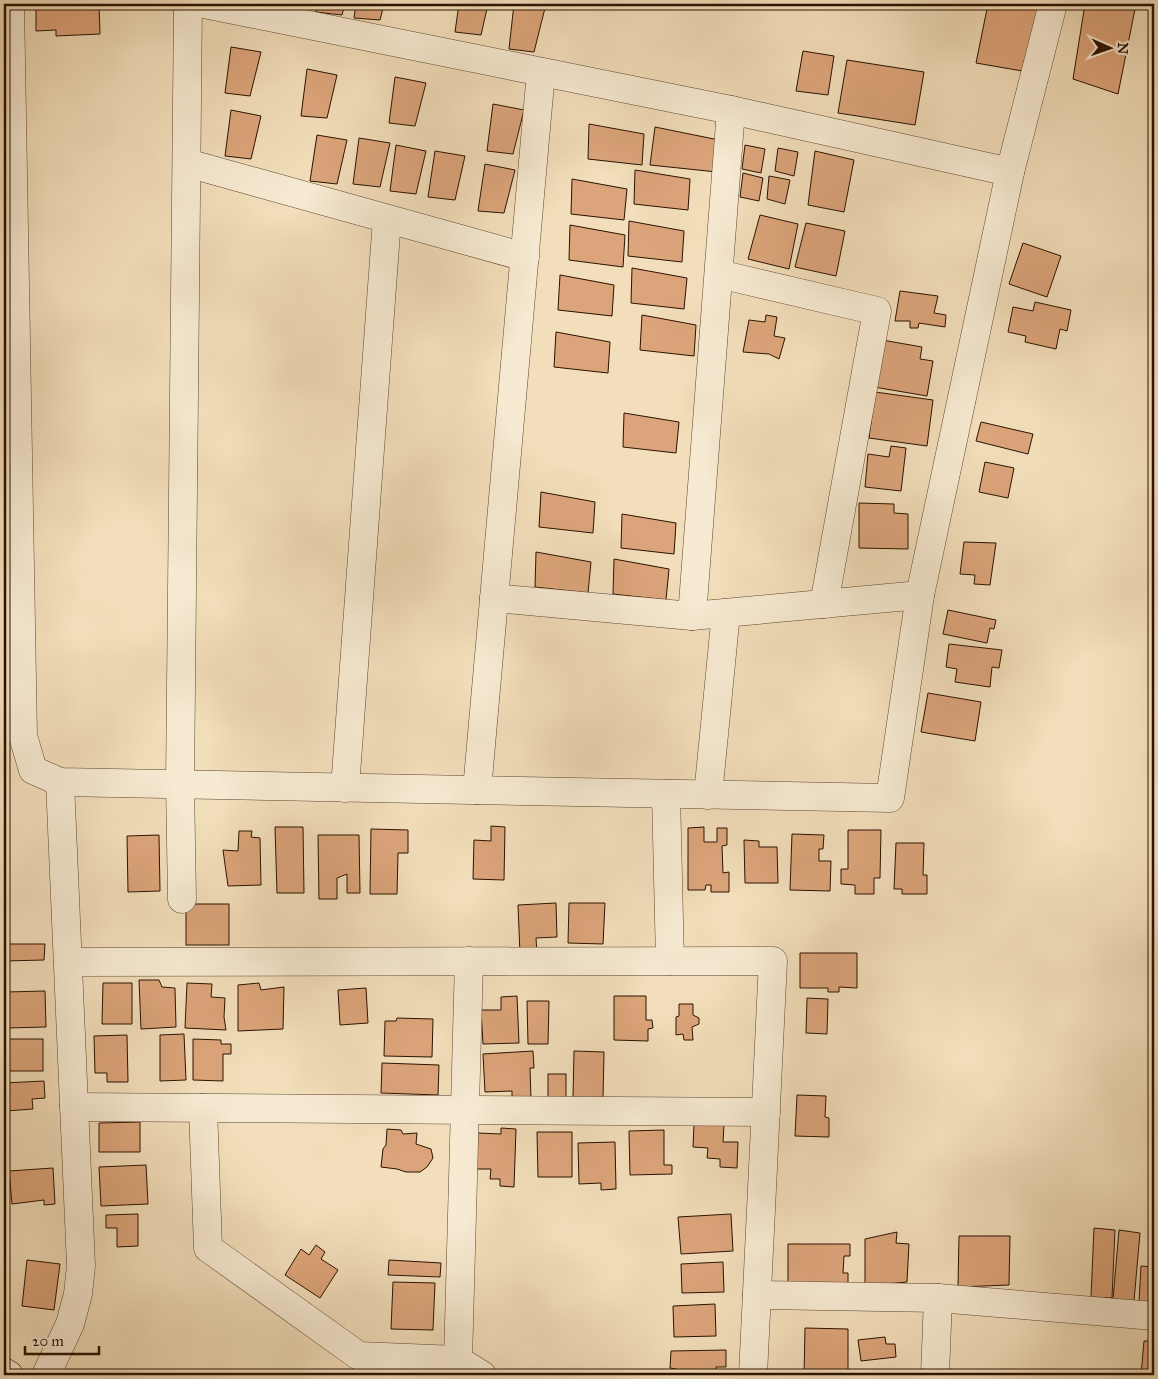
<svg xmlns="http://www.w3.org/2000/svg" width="1158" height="1379" font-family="'IM FELL Great Primer',serif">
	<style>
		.building { fill: #dca47a; stroke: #2a1200 }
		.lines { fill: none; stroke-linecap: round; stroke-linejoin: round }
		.street-casing { stroke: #5c452e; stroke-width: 29 }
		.secondary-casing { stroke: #2a1200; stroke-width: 29 }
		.street { stroke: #f7ead2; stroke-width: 28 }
		.secondary { stroke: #f7ead2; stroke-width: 28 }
	</style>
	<rect width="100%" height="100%" fill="#f2deba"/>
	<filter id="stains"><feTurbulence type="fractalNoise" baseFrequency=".004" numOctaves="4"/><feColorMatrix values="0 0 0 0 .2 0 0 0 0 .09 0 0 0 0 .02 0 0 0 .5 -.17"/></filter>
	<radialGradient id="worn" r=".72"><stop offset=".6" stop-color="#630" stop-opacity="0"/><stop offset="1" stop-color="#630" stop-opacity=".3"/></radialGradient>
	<g class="building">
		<path d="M36,4H99L100,34L56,36V30L36,31Z"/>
		<path d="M317,4H345L342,15L316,12Z"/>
		<path d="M356,4H384L380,20L354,18Z"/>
		<path d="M459,4H488L481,35L455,32Z"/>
		<path d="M514,4L545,8L534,52L509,49Z"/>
		<path d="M988,4H1044L1028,72L976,63Z"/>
		<path d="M1085,4H1136L1118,94L1073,79Z"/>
		<path d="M231,47L261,52L250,96L225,93Z"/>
		<path d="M803,51L834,56L828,95L796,91Z"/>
		<path d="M847,60L924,72L915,125L838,113Z"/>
		<path d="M307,69L337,75L327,118L301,116Z"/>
		<path d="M395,77L426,83L415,126L389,123Z"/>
		<path d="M493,104L524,110L513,154L487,151Z"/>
		<path d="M231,110L261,116L251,159L225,156Z"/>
		<path d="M589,124L644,134L642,165L588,159Z"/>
		<path d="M655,127L719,140L717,172L650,165Z"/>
		<path d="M317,135L347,140L337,184L310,181Z"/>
		<path d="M359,138L390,143L380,187L353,184Z"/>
		<path d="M396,145L426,151L416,194L390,191Z"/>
		<path d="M745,145L765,149L761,173L742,169Z"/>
		<path d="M778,148L798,152L794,176L775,171Z"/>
		<path d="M435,151L465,156L455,200L428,197Z"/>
		<path d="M815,151L854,160L844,212L808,205Z"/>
		<path d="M485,164L515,170L504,213L478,211Z"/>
		<path d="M635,170L690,179L688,210L634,204Z"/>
		<path d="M743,173L763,178L759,201L740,197Z"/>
		<path d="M769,176L790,180L785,204L767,199Z"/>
		<path d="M572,179L627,189L624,220L571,214Z"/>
		<path d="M760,215L798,224L789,269L748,259Z"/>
		<path d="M629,221L684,231L682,262L628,256Z"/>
		<path d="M806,223L845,231L836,276L795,267Z"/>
		<path d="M570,225L625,235L623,267L569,260Z"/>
		<path d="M1023,243L1061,256L1047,297L1009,284Z"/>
		<path d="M632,268L687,278L684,309L631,303Z"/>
		<path d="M560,275L614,285L612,316L558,310Z"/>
		<path d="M900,291L938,296L934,313L946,315L945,327L919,323L918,328H910V321H895Z"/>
		<path d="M1035,302L1071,310L1067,331L1060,329L1056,349L1025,342L1026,336L1008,332L1013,307L1033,311Z"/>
		<path d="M642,315L696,325L694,356L640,350Z"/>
		<path d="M766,315L777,317L774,336L785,338L779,359L769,354L743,352L749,320L765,322Z"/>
		<path d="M556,332L610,342L608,373L554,367Z"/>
		<path d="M882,340L922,347L920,359L933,361L927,396L874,387Z"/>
		<path d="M875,392L933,400L927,446L869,438Z"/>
		<path d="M624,413L679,422L676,453L623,447Z"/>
		<path d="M981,422L1033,434L1028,454L976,441Z"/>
		<path d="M891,446L906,448L901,491L865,487L868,454L889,457Z"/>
		<path d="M985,462L1014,468L1008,498L979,492Z"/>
		<path d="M541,492L595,502L593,533L539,527Z"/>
		<path d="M859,503L894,504V513L908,514V549L859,548Z"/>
		<path d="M622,514L676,523L674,554L621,548Z"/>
		<path d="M964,542L996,543L990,585L974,584L975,575L960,574Z"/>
		<path d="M536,552L591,562L588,593L535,587Z"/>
		<path d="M614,559L669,569L666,600L613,594Z"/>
		<path d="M948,610L996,620L994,629L990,628L987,643L943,634Z"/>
		<path d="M949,644L1002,650L999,668L992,667L990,687L955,682L957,669L946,667Z"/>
		<path d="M928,693L981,702L975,741L921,732Z"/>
		<path d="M491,826L505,827L504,880L473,879L474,840L491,841Z"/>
		<path d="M275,827H303L304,893H277Z"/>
		<path d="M704,827V842H717V828H727V845L722,846L723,873L729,872V892H711V885H706L705,890H688V828Z"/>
		<path d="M371,829L408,830V853H398L397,894H370Z"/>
		<path d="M848,830H881L880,878H874V894H855V885L841,884V869H848Z"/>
		<path d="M239,831H252L251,837L260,838L261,885L228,886L223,850L238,851Z"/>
		<path d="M792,834L824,835L823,849H819V861H831L830,891L790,890Z"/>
		<path d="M159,835L160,891L128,892L127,836Z"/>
		<path d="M318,835H359L360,893H347V874L337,878V899H319Z"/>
		<path d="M744,840L759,841V847H777L778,883H745Z"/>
		<path d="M896,843H924L923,875H927V894H902V889H894Z"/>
		<path d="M556,903L557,937L536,938L537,954H520L518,905Z"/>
		<path d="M569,903H605L603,944L568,943Z"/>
		<rect x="186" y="904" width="43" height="41"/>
		<path d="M4,944H45L44,960L4,961Z"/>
		<path d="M800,953H857V988L839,987V992H828V988H800Z"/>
		<path d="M139,980H159L162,987L175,988L176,1027L141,1029Z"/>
		<path d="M103,983H132V1024H102Z"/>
		<path d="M187,983L212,984L211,997L225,998L224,1017L226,1030L185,1028Z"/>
		<path d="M259,983L261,990L284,987L283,1029L238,1031V985Z"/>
		<path d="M366,988L368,1023L340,1025L338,990Z"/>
		<path d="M45,991L46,1027L6,1028V992Z"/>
		<path d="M517,996L519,1043L483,1044L481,1010H501V997Z"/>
		<path d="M614,996H646V1020H652L653,1028L648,1029V1041L614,1040Z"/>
		<path d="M807,998L828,999L827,1034L806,1033Z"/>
		<path d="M527,1001H549L548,1044H528Z"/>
		<path d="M679,1004H693V1015L699,1018V1024L692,1027L693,1040H684L683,1034L676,1035V1017L679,1016Z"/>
		<path d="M397,1018L433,1019L432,1057L384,1056L385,1021H396Z"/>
		<path d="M184,1034L186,1080L160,1081V1035Z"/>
		<path d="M127,1035L128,1082H107V1073H95L94,1036Z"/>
		<rect x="6" y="1039" width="37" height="32"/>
		<path d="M193,1039L221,1040V1044H231V1054H223V1081L193,1080Z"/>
		<path d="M533,1051L534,1068H530L531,1099L512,1100V1091L485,1092L483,1054Z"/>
		<path d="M574,1051L604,1052L603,1098L573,1097Z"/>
		<path d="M382,1063L439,1065L438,1095L381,1093Z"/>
		<rect x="548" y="1074" width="18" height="23"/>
		<path d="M44,1081L45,1098L32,1099L33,1109L6,1111L4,1083Z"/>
		<path d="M797,1095L826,1096L825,1117L829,1118V1137L795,1136Z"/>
		<path d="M140,1122V1152H99V1123Z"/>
		<path d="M694,1124L724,1125L723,1142H738L737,1168L720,1167V1159L707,1158L708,1148L693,1147Z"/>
		<path d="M501,1128L516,1129L514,1187L500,1186V1179H490L491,1169H476L478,1133L501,1134Z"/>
		<path d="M387,1129L401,1130L403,1134L417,1133L416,1144L431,1149L433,1158L427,1167L420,1172H406L397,1169L381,1167L383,1149L386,1145Z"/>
		<path d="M664,1130V1165H672V1174L630,1175L629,1131Z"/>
		<path d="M537,1132H572V1177H538Z"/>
		<path d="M615,1142L616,1189L601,1190V1183L579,1184L578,1143Z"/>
		<path d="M146,1165L148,1204L101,1206L99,1167Z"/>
		<path d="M53,1168L55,1204L44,1205V1200L12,1204L9,1171Z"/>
		<path d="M138,1214V1246L117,1247V1228H106V1215Z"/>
		<path d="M731,1214L733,1251L681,1254L678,1217Z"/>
		<path d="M1094,1228L1115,1230L1112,1298L1091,1297Z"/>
		<path d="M1119,1230L1140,1233L1134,1301L1113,1299Z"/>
		<path d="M897,1232L896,1243L909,1244L907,1282L865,1286V1239Z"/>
		<path d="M959,1236H1010L1009,1285L958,1287Z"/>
		<path d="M788,1244H850V1256H844L843,1273H848V1286H788Z"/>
		<path d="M316,1245L325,1252L321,1259L338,1270L320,1298L285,1275L301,1249L309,1255Z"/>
		<path d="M27,1260L60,1264L54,1310L22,1306Z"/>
		<path d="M389,1260L441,1263L440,1277L388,1275Z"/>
		<path d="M723,1262L724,1292L682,1293L681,1264Z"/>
		<path d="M1141,1266L1154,1267V1302H1139Z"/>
		<path d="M393,1282L435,1283L433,1330L391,1329Z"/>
		<path d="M715,1304L716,1336L674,1337L673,1306Z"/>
		<path d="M805,1328L848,1329V1375H804Z"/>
		<path d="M885,1337L886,1344H895L896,1357L861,1361L858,1340Z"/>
		<path d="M1144,1341H1154V1375H1141Z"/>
		<path d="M726,1350V1367H716V1375H675L676,1369L670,1368L671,1351Z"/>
	</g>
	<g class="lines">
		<g class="street-casing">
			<g id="street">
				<path d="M10,4L23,736L33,770L60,782L890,798L920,595L1010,172L1053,4"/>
				<path d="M204,4L731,110L1010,172"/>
				<path d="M187,163L525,257"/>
				<path d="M719,274L877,311L824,604"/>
				<path d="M494,598L692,616L920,595"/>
				<path d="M692,616L731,110"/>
				<path d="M345,788L387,219"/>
				<path d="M477,790L541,72"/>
				<path d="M666,794L670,961"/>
				<path d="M708,795L726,613"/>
				<path d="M182,899L180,784L188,4"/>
				<path d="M68,962L773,961L753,1375"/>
				<path d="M74,1107L766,1112"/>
				<path d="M203,1108L208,1248L359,1356L458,1360L469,961"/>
				<path d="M757,1295L938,1298L1154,1316"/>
				<path d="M458,1360L482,1375"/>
				<path d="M46,1375L70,1324L78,1294L81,1266L60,782"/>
				<path d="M935,1375L938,1298"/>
			</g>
		</g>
		<g class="secondary-casing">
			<path id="secondary" d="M4,1372L9,1375"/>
		</g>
		<use href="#street" class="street"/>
		<use href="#secondary" class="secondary"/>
	</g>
	<rect width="1158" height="1379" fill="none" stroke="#f2deba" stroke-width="20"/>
	<rect x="5" y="5" width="1148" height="1369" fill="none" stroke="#2a1200" stroke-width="2.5"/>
	<rect x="10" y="10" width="1138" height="1359" fill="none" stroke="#2a1200"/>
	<g transform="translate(1110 48) rotate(92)" stroke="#f7ead2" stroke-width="4" paint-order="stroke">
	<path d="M0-4L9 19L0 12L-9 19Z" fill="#2a1200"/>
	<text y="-8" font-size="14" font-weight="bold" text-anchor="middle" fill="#2a1200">N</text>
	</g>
	<path d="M25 1346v8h74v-8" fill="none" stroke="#2a1200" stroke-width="2.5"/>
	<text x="32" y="1346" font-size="15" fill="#2a1200" stroke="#f7ead2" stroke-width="4" paint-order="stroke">20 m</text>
	<rect width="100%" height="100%" filter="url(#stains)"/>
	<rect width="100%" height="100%" fill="url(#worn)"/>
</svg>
